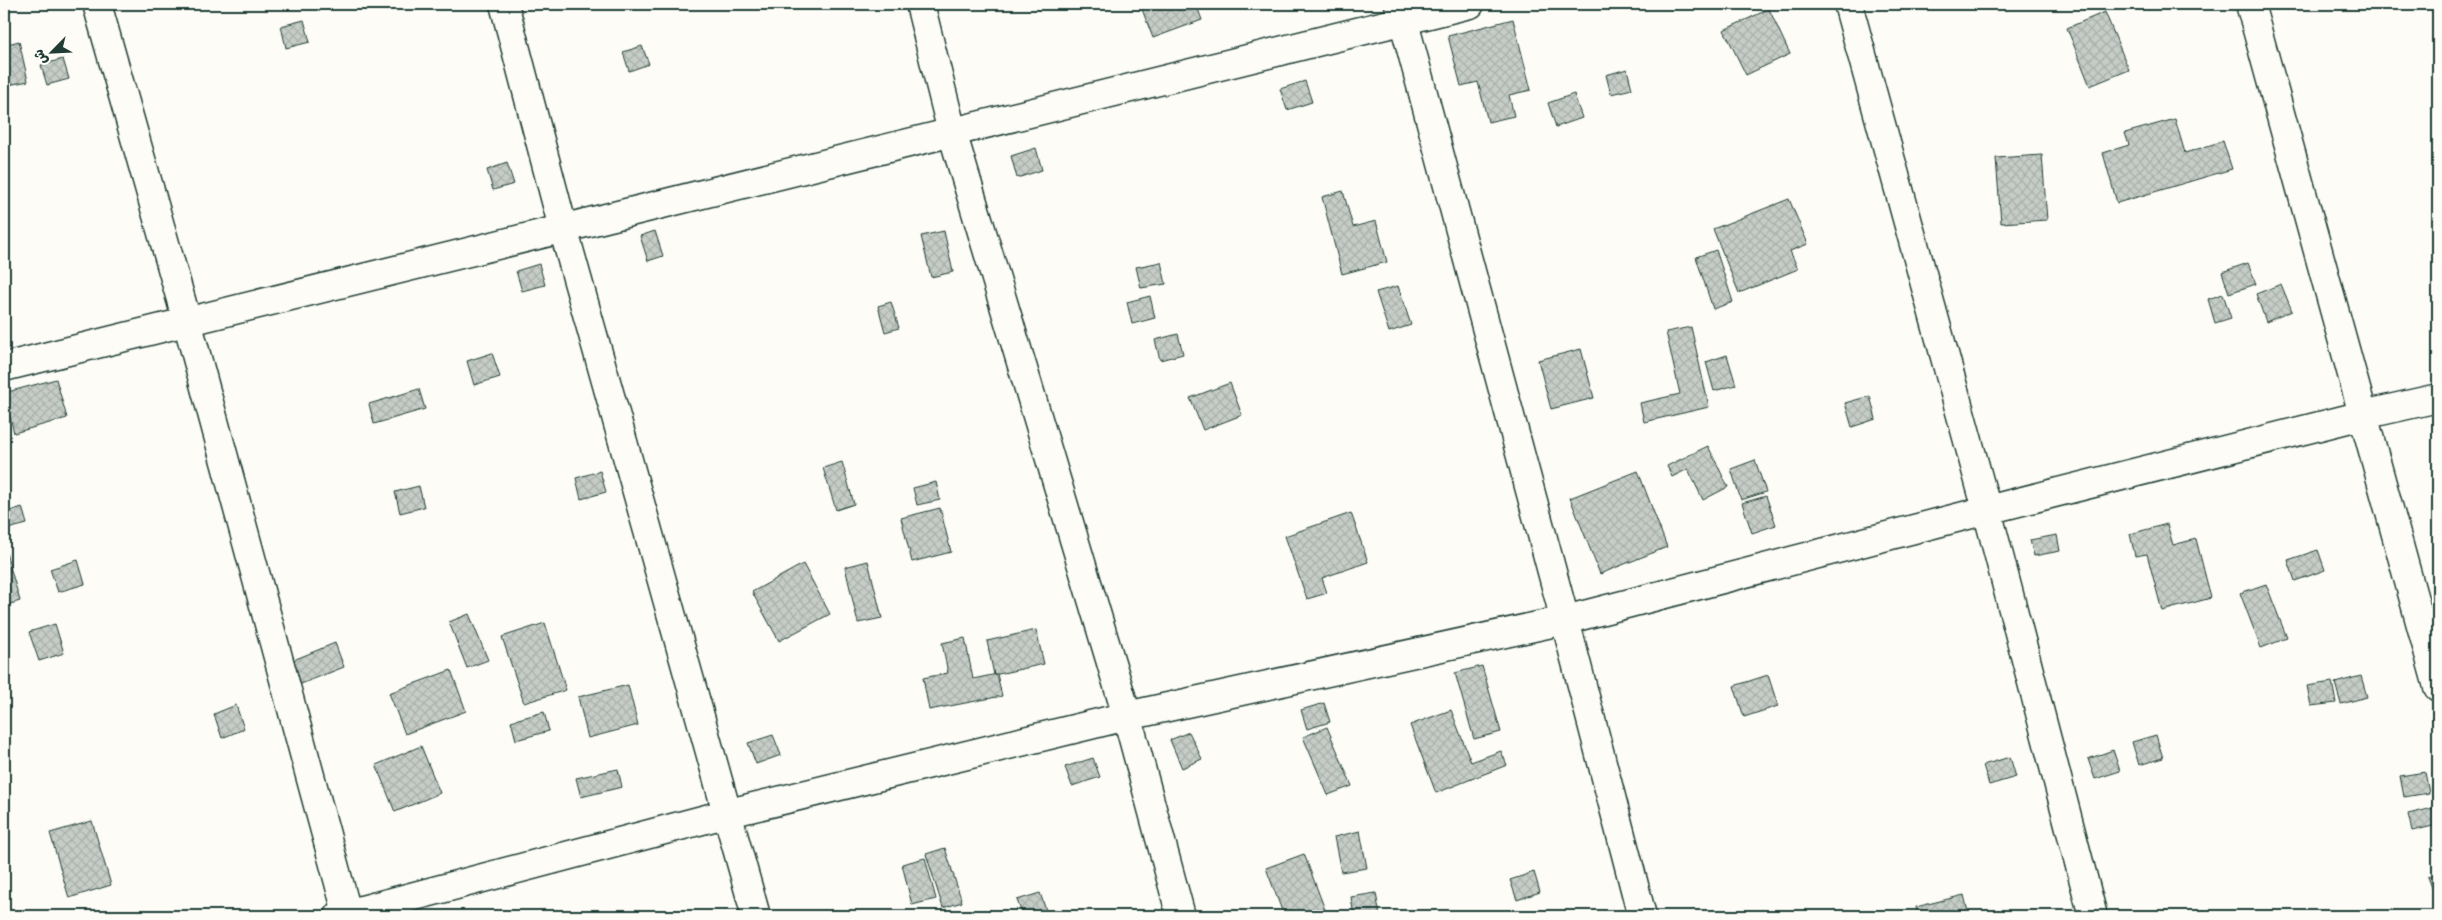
<svg xmlns="http://www.w3.org/2000/svg" width="2442" height="920" font-family="Mynerve,'Playpen Sans Arabic',sans-serif">
	<style>
		.building { fill: url(#building-cross-hatch); stroke: #1f3d34 }
		.lines { fill: none; stroke-linecap: round; stroke-linejoin: round }
		.minor-casing { stroke: #1f3d34; stroke-width: 31 }
		.minor { stroke: #fdfcf7; stroke-width: 28 }
	</style>
	<defs>
		<pattern id="building-cross-hatch" width="8" height="8" patternUnits="userSpaceOnUse" patternTransform="scale(1.25)"><rect width="8" height="8" fill="#c6cdc7"/><path d="M0 0l8 8M0 8l8-8" fill="none" stroke="#aab1ac"/></pattern>
	</defs>
	<rect width="100%" height="100%" fill="#fdfcf7"/>
	<filter id="ink" filterUnits="userSpaceOnUse"><feTurbulence type="fractalNoise" baseFrequency=".02" numOctaves="2"/><feDisplacementMap in="SourceGraphic" scale="10" xChannelSelector="R" yChannelSelector="G"/><feConvolveMatrix kernelMatrix="1 2 1 2 8 2 1 2 1" color-interpolation-filters="sRGB"/></filter>
	<g filter="url(#ink)">
		<g class="building">
			<path d="M1140,4H1196L1202,20L1153,38Z"/>
			<path d="M1769,9L1790,54L1746,75L1724,30Z"/>
			<path d="M2105,12L2129,70L2090,86L2067,28Z"/>
			<path d="M1513,19L1531,90L1509,95L1514,116L1488,122L1478,82L1461,86L1448,36Z"/>
			<path d="M304,20L310,42L286,48L281,26Z"/>
			<path d="M19,41L28,81L4,86V45Z"/>
			<path d="M642,46L649,64L629,71L623,52Z"/>
			<path d="M63,59L69,79L47,85L41,65Z"/>
			<path d="M1627,69L1632,89L1611,94L1606,75Z"/>
			<path d="M1305,81L1312,102L1287,110L1280,89Z"/>
			<path d="M1574,94L1582,118L1556,127L1548,103Z"/>
			<path d="M2175,119L2185,153L2223,141L2232,169L2117,203L2103,153L2129,145L2125,133Z"/>
			<path d="M1036,148L1042,170L1017,178L1011,156Z"/>
			<path d="M2042,155L2047,220L2001,223L1996,158Z"/>
			<path d="M507,163L514,184L493,190L487,170Z"/>
			<path d="M1343,191L1353,227L1376,221L1387,262L1342,274L1322,197Z"/>
			<path d="M1789,199L1808,244L1790,251L1798,269L1739,293L1713,229Z"/>
			<path d="M655,231L663,256L648,261L640,236Z"/>
			<path d="M944,231L953,272L931,277L921,236Z"/>
			<path d="M1716,250L1733,302L1713,309L1696,257Z"/>
			<path d="M1161,262L1166,284L1141,288L1136,267Z"/>
			<path d="M2248,263L2256,284L2229,293L2222,272Z"/>
			<path d="M539,264L545,285L522,291L516,271Z"/>
			<path d="M2281,284L2292,311L2266,322L2256,294Z"/>
			<path d="M1398,286L1411,325L1389,332L1376,292Z"/>
			<path d="M2223,294L2231,318L2215,323L2208,299Z"/>
			<path d="M1150,296L1155,318L1132,324L1127,302Z"/>
			<path d="M891,302L899,328L885,332L878,306Z"/>
			<path d="M1691,327L1709,407L1644,422L1640,403L1680,394L1666,332Z"/>
			<path d="M1178,334L1183,354L1160,360L1155,340Z"/>
			<path d="M1581,349L1594,398L1551,409L1538,360Z"/>
			<path d="M492,353L500,377L474,385L467,361Z"/>
			<path d="M1727,355L1736,385L1714,391L1706,362Z"/>
			<path d="M56,379L67,418L14,433L4,393Z"/>
			<path d="M1230,383L1242,415L1203,430L1190,398Z"/>
			<path d="M419,389L425,409L374,424L369,404Z"/>
			<path d="M1870,396L1876,419L1852,427L1845,403Z"/>
			<path d="M1708,446L1728,487L1703,500L1688,469L1672,477L1667,466Z"/>
			<path d="M1755,460L1766,492L1741,500L1731,469Z"/>
			<path d="M842,462L854,504L836,510L823,468Z"/>
			<path d="M600,471L606,492L581,499L576,478Z"/>
			<path d="M1638,471L1667,547L1600,574L1570,498Z"/>
			<path d="M936,482L940,500L917,505L913,488Z"/>
			<path d="M419,486L424,507L400,513L395,492Z"/>
			<path d="M1766,496L1776,525L1752,533L1742,503Z"/>
			<path d="M22,507L27,524L4,530V513Z"/>
			<path d="M940,508L951,552L912,562L901,518Z"/>
			<path d="M1351,513L1368,562L1322,578L1327,593L1307,599L1285,536Z"/>
			<path d="M2167,524L2173,545L2196,539L2211,598L2162,611L2147,554L2135,556L2130,534Z"/>
			<path d="M2057,535L2060,551L2034,556L2030,540Z"/>
			<path d="M4,546L20,601L4,606Z"/>
			<path d="M2318,550L2325,570L2295,581L2288,560Z"/>
			<path d="M78,560L85,584L58,592L50,569Z"/>
			<path d="M868,561L882,618L858,623L845,567Z"/>
			<path d="M803,564L830,614L779,641L752,592Z"/>
			<path d="M2266,584L2287,638L2261,648L2240,593Z"/>
			<path d="M469,614L488,660L467,668L449,622Z"/>
			<path d="M545,623L566,690L524,703L502,637Z"/>
			<path d="M55,624L64,653L39,661L29,632Z"/>
			<path d="M1036,630L1044,664L994,675L987,641Z"/>
			<path d="M965,638L973,679L997,674L1002,696L929,710L923,678L948,673L942,643Z"/>
			<path d="M335,643L344,667L301,684L291,661Z"/>
			<path d="M1482,666L1501,732L1474,739L1455,673Z"/>
			<path d="M451,670L466,711L405,734L389,693Z"/>
			<path d="M1768,675L1778,706L1744,717L1734,686Z"/>
			<path d="M2361,676L2367,697L2341,704L2335,683Z"/>
			<path d="M2332,682L2336,703L2311,706L2307,686Z"/>
			<path d="M628,685L638,725L588,738L578,697Z"/>
			<path d="M1324,703L1330,722L1307,729L1301,710Z"/>
			<path d="M236,705L244,729L222,738L214,714Z"/>
			<path d="M1451,710L1471,762L1501,751L1507,765L1436,793L1410,725Z"/>
			<path d="M544,712L549,731L516,740L511,721Z"/>
			<path d="M1327,727L1352,786L1328,795L1303,737Z"/>
			<path d="M1189,732L1202,759L1182,768L1170,740Z"/>
			<path d="M773,735L781,755L756,764L748,743Z"/>
			<path d="M2156,735L2163,758L2139,765L2132,742Z"/>
			<path d="M421,746L440,793L395,812L376,765Z"/>
			<path d="M2113,750L2120,771L2095,779L2088,759Z"/>
			<path d="M2010,757L2016,777L1989,785L1983,765Z"/>
			<path d="M1093,758L1100,777L1072,786L1065,767Z"/>
			<path d="M618,769L622,787L581,797L576,778Z"/>
			<path d="M2425,772L2429,793L2404,797L2400,776Z"/>
			<path d="M2433,808L2437,825L2412,831L2408,814Z"/>
			<path d="M92,821L111,885L69,898L50,833Z"/>
			<path d="M1360,831L1367,868L1341,872L1334,837Z"/>
			<path d="M945,848L962,902L943,908L926,854Z"/>
			<path d="M1304,854L1327,915L1325,916H1284L1266,868Z"/>
			<path d="M925,858L936,899L912,905L902,864Z"/>
			<path d="M1534,872L1540,892L1517,900L1510,880Z"/>
			<path d="M2438,874V898H2436L2428,877Z"/>
			<path d="M1040,893L1048,916H1023L1017,900Z"/>
			<path d="M1376,893L1380,916H1354L1351,897Z"/>
			<path d="M1964,895L1969,916H1918L1916,907Z"/>
		</g>
		<g class="lines">
			<g class="minor-casing">
				<g id="minor">
					<path d="M97,4L187,321L348,916"/>
					<path d="M504,4L563,228L756,916"/>
					<path d="M920,4L952,132L1127,716L1181,916"/>
					<path d="M1399,4L1565,620L1642,916"/>
					<path d="M1848,4L1987,510L2093,916"/>
					<path d="M2250,4L2438,687"/>
					<path d="M4,367L1470,4"/>
					<path d="M339,916L725,814L1127,716L1565,620L1987,510L2363,415L2438,398"/>
				</g>
			</g>
			<use href="#minor" class="minor"/>
		</g>
	</g>
	<rect width="2442" height="920" fill="none" stroke="#fdfcf7" stroke-width="20"/>
	<rect x="10" y="10" width="2422" height="900" fill="none" stroke="#1f3d34" stroke-width="2" filter="url(#ink)"/>
	<g transform="translate(52 52) rotate(246)" stroke="#fdfcf7" stroke-width="4" paint-order="stroke">
	<path d="M0-4L9 19L0 12L-9 19Z" fill="#1f3d34"/>
	<text y="-8" font-size="14" font-weight="bold" text-anchor="middle" fill="#1f3d34">ش</text>
	</g>
</svg>
